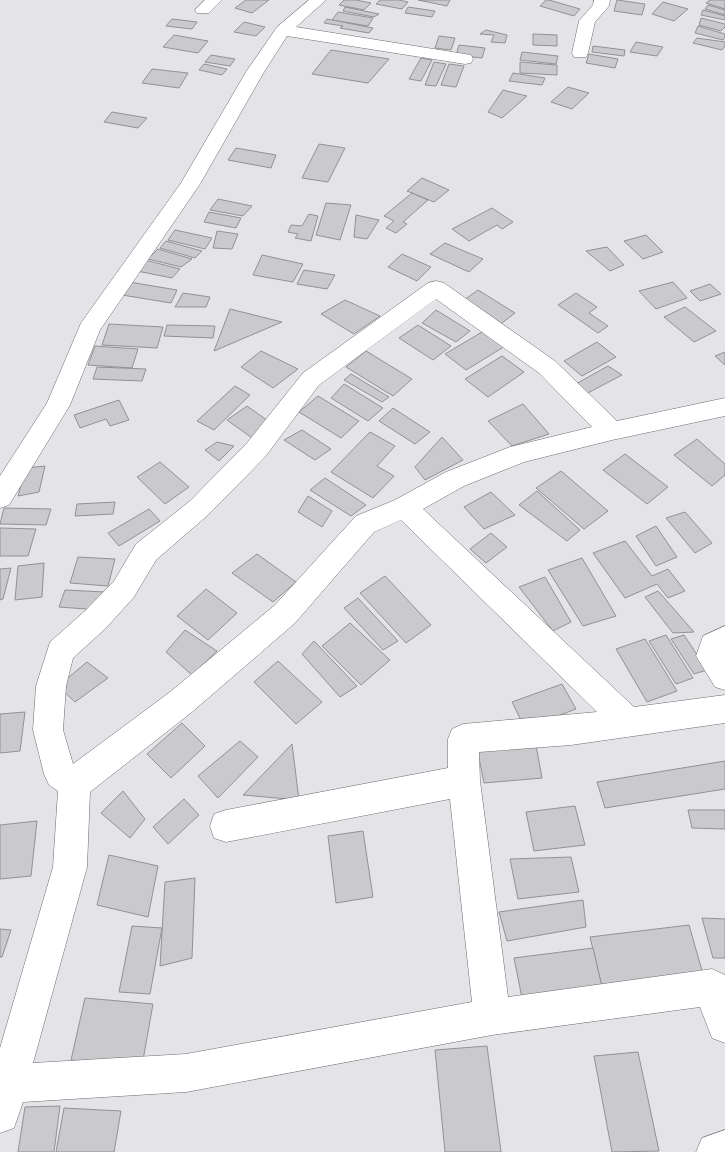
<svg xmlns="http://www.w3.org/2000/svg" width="725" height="1152" font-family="'Noto Sans',sans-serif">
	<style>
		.building { fill: #cacace; stroke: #929295 }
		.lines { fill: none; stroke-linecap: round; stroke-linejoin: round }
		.street-casing { stroke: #6c6c6f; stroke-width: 1 }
		.street { fill: #fff; fill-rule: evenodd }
	</style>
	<rect width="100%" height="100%" fill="#e4e4e8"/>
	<g class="building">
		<path d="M246,0H269L252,13L235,8Z"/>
		<path d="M344,0H356L371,3L364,10L339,5Z"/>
		<path d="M380,0H399L408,2L402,9L376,4Z"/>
		<path d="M418,0H450L447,6Z"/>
		<path d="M546,0H549L580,9L574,16L540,6Z"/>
		<path d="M617,0L645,4L642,15L614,11Z"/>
		<path d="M710,0H725V9L706,3Z"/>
		<path d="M663,2L688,9L674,21L652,14Z"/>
		<path d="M708,5L725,10V15L705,9Z"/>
		<path d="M345,7L379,14L374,17L343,11Z"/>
		<path d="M408,7L435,11L432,17L405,13Z"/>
		<path d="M703,10L725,16V20L701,15Z"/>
		<path d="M338,12L373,18L368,26L332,20Z"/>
		<path d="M701,18L725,24V27L721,31L699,25Z"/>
		<path d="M172,19L197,22L192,29L166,26Z"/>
		<path d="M327,19L373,28L369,33L340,28L343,26L324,23Z"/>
		<path d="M244,22L265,27L256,36L234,32Z"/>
		<path d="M698,26L725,34V36L723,40L695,33Z"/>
		<path d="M486,30L507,35L505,43L491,42L494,35L480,34Z"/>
		<path d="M533,34L557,35V46L533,45Z"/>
		<path d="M174,35L208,41L198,53L163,47Z"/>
		<path d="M439,36L455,38L451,50L435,48Z"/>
		<path d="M697,38L725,42V46L722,50L693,43Z"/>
		<path d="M636,42L663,47L657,56L630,52Z"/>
		<path d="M459,45L485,48L482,58L456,55Z"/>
		<path d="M593,46L625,50L624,56L592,52Z"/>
		<path d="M331,50L389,59L368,83L312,74Z"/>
		<path d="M522,52L558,56L556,64L520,60Z"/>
		<path d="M589,54L618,59L615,68L586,63Z"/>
		<path d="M211,55L235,59L230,66L205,62Z"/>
		<path d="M421,58L432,60L421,81L409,79Z"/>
		<path d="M434,62L446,64L436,86L425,85Z"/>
		<path d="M520,62L557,65V75L520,73Z"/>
		<path d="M204,64L227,69L222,75L199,70Z"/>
		<path d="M449,64L464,66L456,87L441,85Z"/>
		<path d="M152,69L188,73L179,88L142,83Z"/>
		<path d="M513,73L545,78L542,85L509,81Z"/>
		<path d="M568,87L589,93L572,109L551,102Z"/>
		<path d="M503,90L527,96L502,118L488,112Z"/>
		<path d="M112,112L147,118L138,128L104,122Z"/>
		<path d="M319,144L345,148L328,182L302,178Z"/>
		<path d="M236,148L276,155L271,168L228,160Z"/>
		<path d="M422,178L449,190L434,202L407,191Z"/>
		<path d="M412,193L428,200L403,222L407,224L396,233L386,228L394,221L384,216Z"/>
		<path d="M218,199L252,206L243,216L210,210Z"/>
		<path d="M326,203L351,205L340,240L316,235Z"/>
		<path d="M492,208L513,222L502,229L497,225L469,241L452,229Z"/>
		<path d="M209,212L241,218L236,228L204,222Z"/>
		<path d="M309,214L318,216L311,241L295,238L298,234L288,232L291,225L302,226Z"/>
		<path d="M356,215L379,220L367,239L354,237Z"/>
		<path d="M175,230L212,238L205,249L168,240Z"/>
		<path d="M217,231L238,234L232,249L213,248Z"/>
		<path d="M646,235L663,252L643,259L624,241Z"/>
		<path d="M166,241L202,251L195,258L160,248Z"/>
		<path d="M445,243L483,259L469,272L430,254Z"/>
		<path d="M607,247L624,265L610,271L586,251Z"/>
		<path d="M158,249L192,259L181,267L148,259Z"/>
		<path d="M402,254L431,267L417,281L388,267Z"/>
		<path d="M262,255L303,264L293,282L253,275Z"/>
		<path d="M145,260L180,269L172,278L137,271Z"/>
		<path d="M304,270L335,275L327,289L297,284Z"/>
		<path d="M129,282L177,290L171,303L122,295Z"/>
		<path d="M673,282L687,298L656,309L639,291Z"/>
		<path d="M710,284L721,294L700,301L690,291Z"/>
		<path d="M478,290L515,313L498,326L460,303Z"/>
		<path d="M183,293L210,297L206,307H175Z"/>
		<path d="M576,293L597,307L589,313L608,326L598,333L558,305Z"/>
		<path d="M345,300L380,316L354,334L321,314Z"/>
		<path d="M685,307L716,331L694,342L664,317Z"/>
		<path d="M230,309L282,322L214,351Z"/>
		<path d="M436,310L470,331L456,342L422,323Z"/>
		<path d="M109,324L163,327L157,348L102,345Z"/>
		<path d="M167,325L215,326L213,338L164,336Z"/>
		<path d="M418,325L451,346L433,360L399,338Z"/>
		<path d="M487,329L507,345L466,370L445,354Z"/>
		<path d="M597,342L616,357L582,376L564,361Z"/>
		<path d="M95,346L138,349L132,368L88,365Z"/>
		<path d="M261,351L298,369L273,388L241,367Z"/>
		<path d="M366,351L412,379L393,396L346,367Z"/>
		<path d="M725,352V365L715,356Z"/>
		<path d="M502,356L524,372L488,397L465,379Z"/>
		<path d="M608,366L622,375L584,395L574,385Z"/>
		<path d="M97,367L146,369L142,381L93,379Z"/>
		<path d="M351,374L389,397L382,402L344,380Z"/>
		<path d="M344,384L383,408L368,421L331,398Z"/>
		<path d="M235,386L250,395L214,430L197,421Z"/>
		<path d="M318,396L359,421L341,438L299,412Z"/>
		<path d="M119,400L129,420L110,426L106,419L80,428L74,415Z"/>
		<path d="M523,404L549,434L512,446L488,421Z"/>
		<path d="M247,406L271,423L252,438L227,420Z"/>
		<path d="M393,408L430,432L415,444L379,421Z"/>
		<path d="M302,430L331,449L315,460L284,440Z"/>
		<path d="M370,432L395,446L377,466L394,476L373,498L331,472Z"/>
		<path d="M442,437L463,460L425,480L415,467Z"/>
		<path d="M697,439L725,464V475L712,486L674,455Z"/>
		<path d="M217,442L234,446L219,461L205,450Z"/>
		<path d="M625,454L668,487L647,504L603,470Z"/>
		<path d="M160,462L189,487L165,504L137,477Z"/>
		<path d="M45,466L39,492L18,496L26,468Z"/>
		<path d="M561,471L608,511L584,529L536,488Z"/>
		<path d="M325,478L366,505L351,516L310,490Z"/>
		<path d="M537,491L580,530L567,541L519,505Z"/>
		<path d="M491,492L515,515L484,529L464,507Z"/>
		<path d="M308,496L332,511L322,527L298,512Z"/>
		<path d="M115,502L113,514L75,516L77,504Z"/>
		<path d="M4,508L51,509L46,525L0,524Z"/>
		<path d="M149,509L160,521L119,546L108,533Z"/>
		<path d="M685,512L712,543L695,553L666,518Z"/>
		<path d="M656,526L677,557L656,566L636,536Z"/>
		<path d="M0,528L36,529L28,556H0Z"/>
		<path d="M491,533L507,547L486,563L470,549Z"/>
		<path d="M625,541L652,576L668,569L685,591L668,598L657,584L625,598L593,553Z"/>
		<path d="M257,554L296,582L273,602L232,573Z"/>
		<path d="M78,557L115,559L108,586L70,583Z"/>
		<path d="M582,558L616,616L583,626L548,570Z"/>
		<path d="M44,563L42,597L15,600L18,566Z"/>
		<path d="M11,568L3,599L0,600V569Z"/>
		<path d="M385,576L431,625L406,643L360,593Z"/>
		<path d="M545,577L571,622L553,631L519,587Z"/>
		<path d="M206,589L237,613L208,640L177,616Z"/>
		<path d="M65,590L105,592L100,610L59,607Z"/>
		<path d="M658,591L694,632L673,633L645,597Z"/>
		<path d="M358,598L398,641L383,650L344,608Z"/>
		<path d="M350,623L390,660L361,685L322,646Z"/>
		<path d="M185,630L217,651L192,675L166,652Z"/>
		<path d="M666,635L693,678L676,684L649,641Z"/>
		<path d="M684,635L707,670L694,674L671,639Z"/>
		<path d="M645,639L677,691L647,702L616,649Z"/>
		<path d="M314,641L357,686L340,697L302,654Z"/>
		<path d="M278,661L322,702L296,724L254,682Z"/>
		<path d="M87,662L108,678L75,702L58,686Z"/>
		<path d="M562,684L576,709L525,728L512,702Z"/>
		<path d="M25,712L20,751L0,753V714Z"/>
		<path d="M182,723L205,746L171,778L147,754Z"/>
		<path d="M240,741L258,757L218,798L198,776Z"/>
		<path d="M292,744L299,800L243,795Z"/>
		<path d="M536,745L542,778L484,783L477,748Z"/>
		<path d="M725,761V789L605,808L597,782Z"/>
		<path d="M123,791L145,819L130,838L101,813Z"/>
		<path d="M184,799L199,815L168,844L153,827Z"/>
		<path d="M575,806L585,845L534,851L526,812Z"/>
		<path d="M688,810H725V829L692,828Z"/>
		<path d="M37,821L31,876L0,879V825Z"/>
		<path d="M363,831L373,897L336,903L328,836Z"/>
		<path d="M109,855L158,866L148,917L97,905Z"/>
		<path d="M571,857L579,892L518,899L510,859Z"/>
		<path d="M195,878L192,958L160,966L165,882Z"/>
		<path d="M583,900L586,927L507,941L499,912Z"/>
		<path d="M702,918L725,919V958H713Z"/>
		<path d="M689,925L703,974L602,987L590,937Z"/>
		<path d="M132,926L162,928L150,994L119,992Z"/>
		<path d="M0,929L11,930L2,957H0Z"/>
		<path d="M593,948L602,987L522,998L514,958Z"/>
		<path d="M85,998L153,1004L142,1066L71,1060Z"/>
		<path d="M487,1046L501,1152H445L435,1050Z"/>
		<path d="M638,1052L659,1151L612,1152L594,1056Z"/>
		<path d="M60,1106L54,1152H18L25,1107Z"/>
		<path d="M64,1108L121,1111L114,1152H56Z"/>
	</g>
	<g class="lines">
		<g class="street-casing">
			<g id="street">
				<path d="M205,0H222L209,13H197L195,10Z"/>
				<path d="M309,0H326L296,27L465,54L471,55L473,59L471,63L465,64L287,36L264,72L200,184L100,330L70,405L9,505L0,508V476L47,403L81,323L181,183L246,72L277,27Z"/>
				<path d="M594,0H610L609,6L595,22L588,53L586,57H574L572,53L579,21L593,5Z"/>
				<path d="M436,281L444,283L555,361L617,421L725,398V416L612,440L524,462L464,486L423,509L634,707L725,695V723L571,745L479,752L480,781L508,997L712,969L725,975V1043L712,1038L700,1007L492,1035L186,1092L23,1102L14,1128L0,1133V1048L53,867L58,791L49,785L44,774L33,730L36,686L50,642L85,611L114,581L136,544L190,501L247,443L303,373L428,283ZM436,299L539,373L592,427L510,447L446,472L395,500L356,516L275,605L170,692L73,764L63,730L66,686L73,658L105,629L134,597L156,560L208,515L265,457L319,385ZM401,520L597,712L463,724L452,729L448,739V768L226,810L214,814L210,826L214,838L226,842L450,799L472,1002L186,1054L33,1063L87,867L90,792L192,712L295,623L374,532Z"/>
				<path d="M725,626V690L715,687L696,656L703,636Z"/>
				<path d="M725,1130V1152H696L702,1138Z"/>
			</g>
		</g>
		<use href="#street" class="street"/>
	</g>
</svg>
